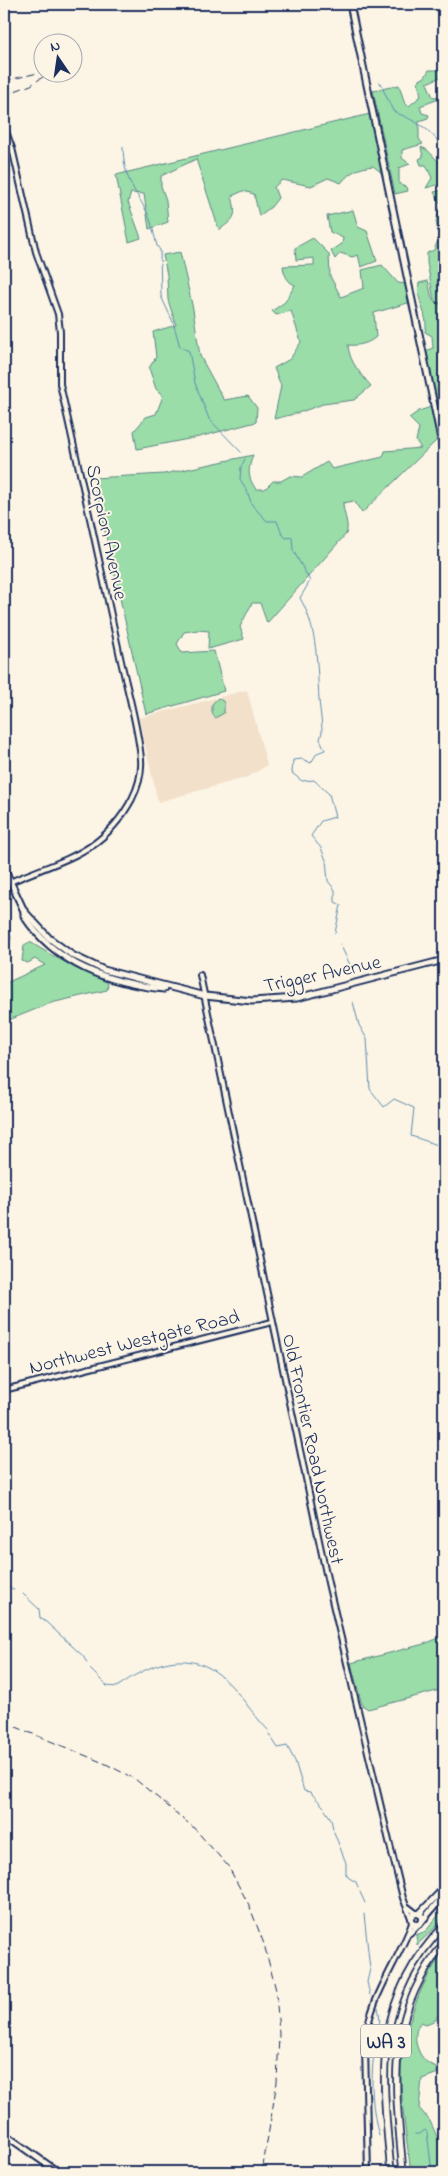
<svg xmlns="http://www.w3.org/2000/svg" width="448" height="2176" font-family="'Indie Flower',sans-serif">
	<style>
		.built { fill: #f2e0ca }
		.green { fill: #9adda8; stroke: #5a8683 }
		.water { fill: #88c9e9; stroke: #5c8bb1 }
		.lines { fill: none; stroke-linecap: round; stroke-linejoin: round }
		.stream { stroke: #5c8bb1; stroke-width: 1 }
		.minor-casing { stroke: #1b2f5e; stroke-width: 8 }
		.major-casing { stroke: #1b2f5e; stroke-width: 9 }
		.highway-casing { stroke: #1b2f5e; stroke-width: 9 }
		.minor { stroke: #fcf5e5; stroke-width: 4 }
		.major { stroke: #fcf5e5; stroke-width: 5 }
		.highway { stroke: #fcf5e5; stroke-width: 5.5 }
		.rail { stroke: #1b2f5e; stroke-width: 1; stroke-dasharray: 8 4; stroke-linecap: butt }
		.labels { text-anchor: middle; stroke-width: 4; stroke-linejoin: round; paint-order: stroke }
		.shield { fill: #fcf5e5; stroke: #5e6a86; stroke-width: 1 }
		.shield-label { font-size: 19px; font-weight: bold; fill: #1b2f5e }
		.street-label { font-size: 20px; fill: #1b2f5e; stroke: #fcf5e5 }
	</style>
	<rect width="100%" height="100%" fill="#fcf5e5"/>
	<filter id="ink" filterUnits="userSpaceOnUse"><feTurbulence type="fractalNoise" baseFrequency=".02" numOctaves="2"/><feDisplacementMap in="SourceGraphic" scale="10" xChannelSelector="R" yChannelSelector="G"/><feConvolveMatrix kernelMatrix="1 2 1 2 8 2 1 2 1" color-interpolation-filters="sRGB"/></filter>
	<g filter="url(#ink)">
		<path class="built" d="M247,690L267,765L248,777L158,802L139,718Z"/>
		<g class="green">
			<path d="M429,70H442L443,76L427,83L433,97L442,96V98L420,106L422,113L429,115L428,118L419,121V139L423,144L402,150V158L410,164L399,168V183L403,186L407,187L408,191L395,194L373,91L399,85L405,104L409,106L421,96L418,81L425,77Z"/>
			<path d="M370,114L382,173L373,166C358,168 351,171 341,183L328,178L311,186L282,180L274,187L278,198L271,207L259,216L254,194L243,191L232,196C237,216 236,218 219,230L196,159L161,176V186L166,200L168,222L149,229L144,194L131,193L128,202L141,238L129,242L116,175Z"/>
			<path d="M421,147C433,151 433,160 443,164L444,183L426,188L432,178L426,165H421L419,159L423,157Z"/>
			<path d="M444,190V305L435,301L444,307V372L442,375L443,388L441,395L444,397V435L425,351L433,348L432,336L425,332C430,315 415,301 419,283L428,281L432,299L434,300L427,263V253L434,250L439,238L436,221L441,205L434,192Z"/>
			<path d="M353,210L358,227L367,231L377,261L361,267L358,255L352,257L340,253L335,259L331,251L342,244L343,238L330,232L327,216Z"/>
			<path d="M313,238L329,254L330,276L341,297L364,288L362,270L382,265L398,283L407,284L411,302L374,313L376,337C368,344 358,346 348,345C349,362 361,374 371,386L354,400L323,404L298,413L274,419L281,386L274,368L290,359L301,342L291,311L276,315L272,311L285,302L295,285C287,282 284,274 283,266L314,265V258L296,260L295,248Z"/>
			<path d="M180,252L193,309L200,356L224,400L248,396L257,408L256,422L199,437L137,449L134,431L146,417L156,414L163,396L156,389L149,368L156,357L153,332L176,325L168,300L167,275L163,255Z"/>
			<path d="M431,407L437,440L362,513L354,501L343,503C343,513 350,525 346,534L267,623L260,603H252L240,627L244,639L208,649L209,631L198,630L184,632L177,644L182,653L214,651L224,691L146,714L93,478L164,474L253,455C248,469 247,477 256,489H265L273,481H281L290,476L302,477L327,462L332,469L383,457L385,451L421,448L416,441L419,428L409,418L419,411Z"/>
			<path d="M218,698L224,702V713L215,718L212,712V704Z"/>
			<path d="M30,942L53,956L108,983L107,990L51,1003L4,1022V984L45,965L35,959L28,963L22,961L24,945Z"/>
			<path d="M444,1636V1689L368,1709L362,1705L351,1663L424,1644Z"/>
			<path d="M444,1908V1919L417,1945L416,1935L426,1931Z"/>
			<path d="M444,1952V2011L438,2015L436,2020L426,2024L421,2022C409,2035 419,2063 435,2066L438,2073L422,2079L419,2108L430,2121L443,2150L444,2172H411C407,2142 402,2111 401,2081C399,2042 419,1981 444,1952Z"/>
		</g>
		<path class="water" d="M4,919L11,938L4,959Z"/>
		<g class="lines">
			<g class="stream">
				<path d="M379,81L382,86"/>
				<path d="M383,89L393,111C416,122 430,127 444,150"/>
				<path d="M123,147C124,179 132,185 147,212C152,222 154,235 157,246L160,250L161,296L173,322L180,347L189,351L195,383L209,419L241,452"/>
				<path d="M442,182L444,167"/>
				<path d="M245,459L241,467L240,479L247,491L252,505L267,521H277L282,534L286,538L292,537L293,550L310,581L300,598C318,629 317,666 319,700C320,711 322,721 322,732L320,739L325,750L317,753L311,763L302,759L293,760L292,773L302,781L314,780L329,794L335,817L321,821L311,836L321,848L326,860L328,881L335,890V902L341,905L335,933"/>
				<path d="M340,944L352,969"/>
				<path d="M353,1002L359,1025L367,1039L370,1089L384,1107L394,1099L414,1108L411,1136L438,1145L444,1158"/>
				<path d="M4,1583L14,1590"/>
				<path d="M23,1594L39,1609L40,1618L46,1622L83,1656L87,1663"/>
				<path d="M90,1669L107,1686L117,1687C149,1664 188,1647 222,1677C240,1692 251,1713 268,1730"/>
				<path d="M269,1734L278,1748L287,1746L295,1761L304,1791L310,1792L324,1807"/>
				<path d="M325,1810L331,1819L333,1829"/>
				<path d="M334,1832L346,1863V1874L349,1878L356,1882L358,1887"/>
				<path d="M360,1892L365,1903"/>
				<path d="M364,1914L370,1969L367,1982L370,1995"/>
				<path d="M378,2008C383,2025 376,2038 374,2054C370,2081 372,2111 379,2136"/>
				<path d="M415,2134H420L425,2130L427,2132L432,2172"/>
			</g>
			<g class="minor-casing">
				<g id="minor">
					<path d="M4,126L12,148L36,252L58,314L60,332V384C80,472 99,559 118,647C125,683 138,724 141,759C142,772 138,787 132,799C102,855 62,859 10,882"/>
					<path d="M200,975L328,1583L389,1841L403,1898L411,1918"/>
					<path d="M4,1390L272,1322"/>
					<path d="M408,1907L417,1914"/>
					<path d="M410,1933L418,1925"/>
					<path d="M368,2172L365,2047C367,2000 397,1965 412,1923"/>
				</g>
			</g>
			<g class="major-casing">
				<g id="major">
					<path d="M350,4L444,453"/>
					<path d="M4,868L24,911L49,938L72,955L104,970L205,996L252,1001L297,998L444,960"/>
					<path d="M24,911V916C56,965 109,983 164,989"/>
					<circle cx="417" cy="1919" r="5.5"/>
					<path d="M419,1914L444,1888"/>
					<path d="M423,1920L444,1895"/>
					<path d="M4,2134L58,2172"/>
				</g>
			</g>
			<g class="highway-casing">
				<g id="highway">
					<path d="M391,2172C382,2078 371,2001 444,1926"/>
					<path d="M403,2172C395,2081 384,2020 444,1943"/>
				</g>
			</g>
			<use href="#minor" class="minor"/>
			<use href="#major" class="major"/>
			<use href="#highway" class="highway"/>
			<g class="rail">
				<path d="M72,58L82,55"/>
				<path d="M4,81L42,72"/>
				<path d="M4,95L31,85L50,72"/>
				<path d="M4,1722L106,1764L135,1779L193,1827L228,1866L249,1905L264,1944L276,1990L279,2034L277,2082L262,2172"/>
			</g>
		</g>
	</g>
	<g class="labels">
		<rect class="shield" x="361" y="2024.5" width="50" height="33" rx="4"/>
		<g class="shield-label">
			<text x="386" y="2048">WA 3</text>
		</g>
		<g class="street-label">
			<text transform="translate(108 532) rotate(78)" y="7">Scorpion Avenue</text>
			<text transform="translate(322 973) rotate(-12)" y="7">Trigger Avenue</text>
			<text transform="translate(134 1341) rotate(-14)" y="7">Northwest Westgate Road</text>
			<text transform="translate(314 1449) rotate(78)" y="7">Old Frontier Road Northwest</text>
		</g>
	</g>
	<rect width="448" height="2176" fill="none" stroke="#fcf5e5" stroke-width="20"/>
	<rect x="10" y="10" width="428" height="2156" fill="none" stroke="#1b2f5e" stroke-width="2" filter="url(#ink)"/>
	<g transform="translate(58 58) rotate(347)"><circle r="24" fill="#fcf5e5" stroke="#a2a6af"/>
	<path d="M0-4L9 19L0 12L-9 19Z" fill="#1b2f5e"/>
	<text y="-8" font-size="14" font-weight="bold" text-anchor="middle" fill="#1b2f5e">N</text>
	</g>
</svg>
